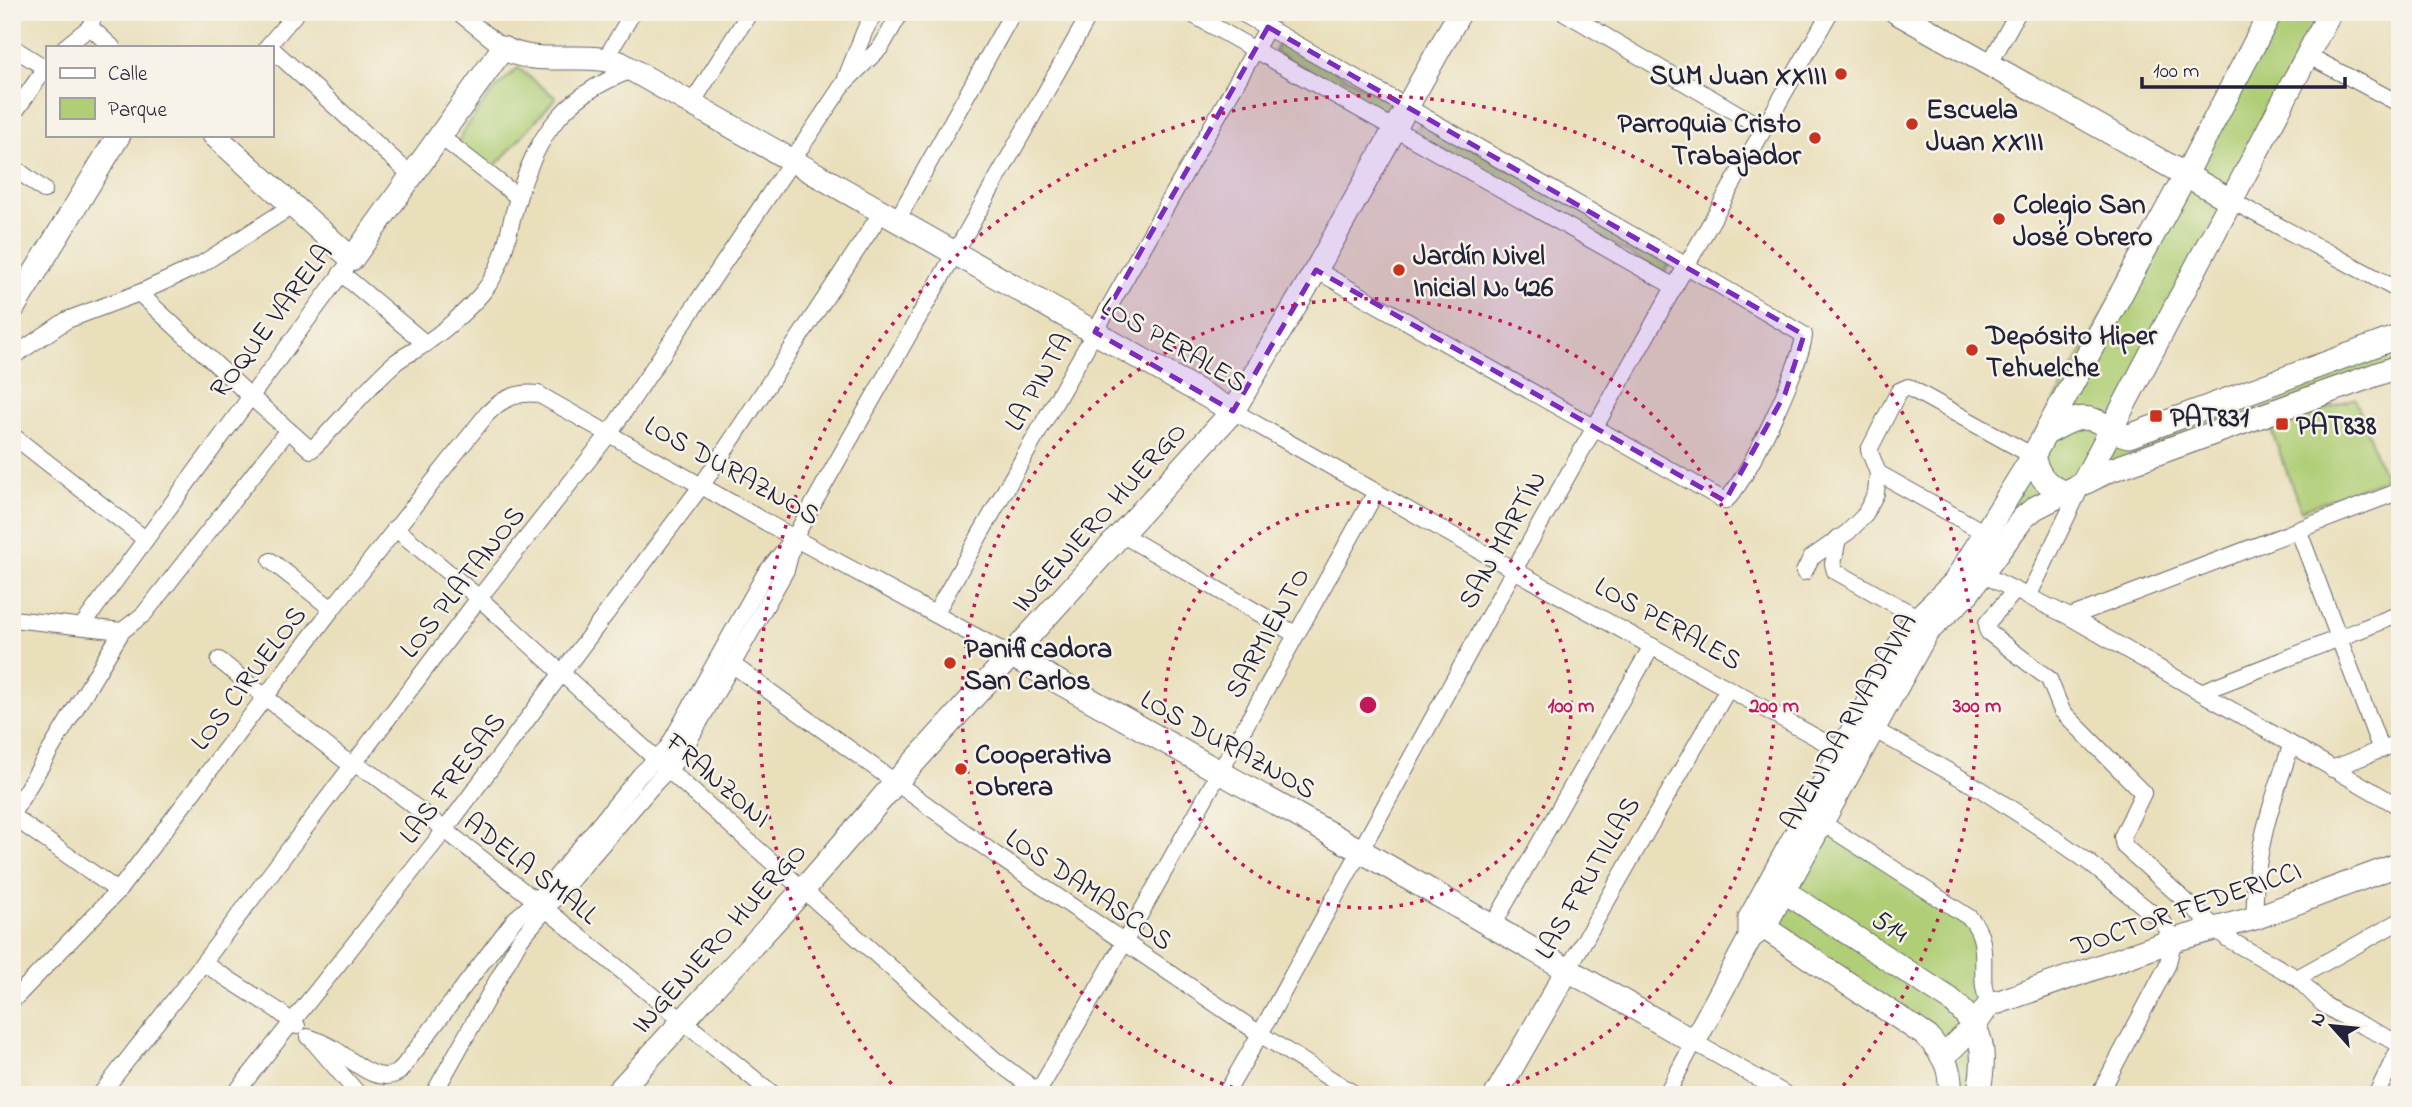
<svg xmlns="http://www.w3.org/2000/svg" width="2412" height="1107" font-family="'Indie Flower',sans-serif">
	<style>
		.green { fill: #afce76; stroke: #687858; stroke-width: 2 }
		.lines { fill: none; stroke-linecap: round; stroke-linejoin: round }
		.street-casing { stroke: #686468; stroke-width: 18 }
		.secondary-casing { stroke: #686468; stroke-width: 25 }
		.street { stroke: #fff; stroke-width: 16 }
		.secondary { stroke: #fff; stroke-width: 23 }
		.marked { fill: #7b2cbf; fill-opacity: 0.2; stroke: #7b2cbf; stroke-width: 5; stroke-dasharray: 14 9; stroke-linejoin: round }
		.ring { fill: none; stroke: #c2185b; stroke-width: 3.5; stroke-dasharray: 3.5 7 }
		.poi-dot { fill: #c8321e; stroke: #f7f3e8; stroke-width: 2.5 }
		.labels { text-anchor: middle; stroke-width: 5; stroke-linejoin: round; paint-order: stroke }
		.poi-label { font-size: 28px; font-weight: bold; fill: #22223b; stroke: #f7f3e8; text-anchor: start }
		.street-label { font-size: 28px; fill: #22223b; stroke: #f7f3e8 }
		.centre { fill: #c2185b; stroke: #f7f3e8; stroke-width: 3.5 }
		.ring-label { font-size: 21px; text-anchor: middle; font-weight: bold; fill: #c2185b; stroke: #f7f3e8; stroke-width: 5; stroke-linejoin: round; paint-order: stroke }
	</style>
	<rect width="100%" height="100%" fill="#f7f3e8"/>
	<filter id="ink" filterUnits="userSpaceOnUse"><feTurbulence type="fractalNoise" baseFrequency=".0143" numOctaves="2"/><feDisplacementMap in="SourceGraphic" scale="14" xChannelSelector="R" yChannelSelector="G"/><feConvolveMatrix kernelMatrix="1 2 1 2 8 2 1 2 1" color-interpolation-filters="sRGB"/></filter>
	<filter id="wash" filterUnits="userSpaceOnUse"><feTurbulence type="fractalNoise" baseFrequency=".00686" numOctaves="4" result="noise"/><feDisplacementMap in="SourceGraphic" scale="28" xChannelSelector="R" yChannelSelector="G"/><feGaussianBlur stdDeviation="1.57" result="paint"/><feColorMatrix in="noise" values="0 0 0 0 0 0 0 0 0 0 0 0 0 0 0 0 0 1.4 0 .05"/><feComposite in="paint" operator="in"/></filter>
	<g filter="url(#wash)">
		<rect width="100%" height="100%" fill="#e9dfbb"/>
		<g class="green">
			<path d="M2271,12H2330L2111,429L2122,435L2400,336V366L2035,508L1955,608L1821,822L1981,935L1978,1095H1950L1944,1056L1750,918L1954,582Z"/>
			<path d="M1280,40L1392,103L1387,113L1274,52Z"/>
			<path d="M518,68L556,98L490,172L456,145C472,115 492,90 518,68Z"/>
			<path d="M1422,120L1671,260L1664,273L1413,133Z"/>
			<path d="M2355,398L2385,479L2301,510L2271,429Z"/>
		</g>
	</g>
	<g filter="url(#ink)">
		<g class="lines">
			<g class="street-casing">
				<g id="street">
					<path d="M458,12L503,48"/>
					<path d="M1188,12L1673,286"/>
					<path d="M1240,12L1685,265L1804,335C1802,363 1746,484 1725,501L1316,270"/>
					<path d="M1564,12L1764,129"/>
					<path d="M90,27L112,47"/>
					<path d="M12,47L47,69"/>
					<path d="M65,47L90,27L95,12"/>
					<path d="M267,47L297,12"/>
					<path d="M271,48L412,176"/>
					<path d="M2307,55L2400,104"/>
					<path d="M606,58L633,12"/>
					<path d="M1989,65L2018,12"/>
					<path d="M846,78L865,30L875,12"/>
					<path d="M692,103L750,12"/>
					<path d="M12,116L47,66"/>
					<path d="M441,137L518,197"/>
					<path d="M12,166L44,190"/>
					<path d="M2232,201L2400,291"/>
					<path d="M897,220L1013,12"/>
					<path d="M341,273L426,344"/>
					<path d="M139,293L250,396L311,450C341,422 365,388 396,362C405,355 415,351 423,345C442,333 469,309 483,292C501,270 506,245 512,219C532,144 557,96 633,70"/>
					<path d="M12,357L67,320L139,293L200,265L292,206"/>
					<path d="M1233,411L1514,570L1848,755"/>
					<path d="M12,435L145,539"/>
					<path d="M1878,473L1985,533"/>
					<path d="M395,528L479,598L656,759L995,1060L1042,1095"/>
					<path d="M2298,529L2381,750"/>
					<path d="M1121,534L1295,634"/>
					<path d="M1838,538L1833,564L1835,571L1919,618"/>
					<path d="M271,561L332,609"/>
					<path d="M1804,572L1811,558L1848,532L1864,516L1876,493L1878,473L1869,450L1899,391L1908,387L2033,456"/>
					<path d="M1982,574L2070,617L2400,807"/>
					<path d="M2015,591L1987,623L1988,632L2049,679L2062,711L2143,793L2122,837L2124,846L2228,939L2297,978L2323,1004L2339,1014L2400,1044"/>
					<path d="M2028,597L2083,483"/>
					<path d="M935,614L1268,27"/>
					<path d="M2070,617L2400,491"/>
					<path d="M12,619L122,631"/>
					<path d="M82,626L352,259"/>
					<path d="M219,660L343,759L373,774L536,901L774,1095"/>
					<path d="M733,665L996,855L1260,1034L1356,1095"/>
					<path d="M2201,692L2400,614"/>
					<path d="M1873,729L1982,790L2036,825L2087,861L2163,922L2174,940L2167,966L2099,1095"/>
					<path d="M2332,769L2400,742"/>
					<path d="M12,814L122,631L144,614L288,430"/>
					<path d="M12,816L118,891"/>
					<path d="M1821,822L1970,918C1995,945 1974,980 1990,1003"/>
					<path d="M2255,918C2252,859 2272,801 2291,746"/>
					<path d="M1493,925L1652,646"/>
					<path d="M203,963L277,1010L297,1026"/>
					<path d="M1568,969L1728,689"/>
					<path d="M2297,978L2400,921"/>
					<path d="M12,1001L118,891L332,609L487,414C501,399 517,391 538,394L794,538L1012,656"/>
					<path d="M308,1037C317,1040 326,1044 334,1049C353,1060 377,1086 399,1072L515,919L536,901L640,775L668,747L765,574L794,538L1091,12"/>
					<path d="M313,1041L359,1095"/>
					<path d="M1038,1092L1124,943L1376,492"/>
					<path d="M100,1095L203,963L479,598L609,434L844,83L881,47L901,12"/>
					<path d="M234,1095L444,831L702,485L882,212"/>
					<path d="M433,1095L521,938L654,784L679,758L786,570L793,544"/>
					<path d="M1225,1095L1260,1034L1514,570L1830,12"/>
					<path d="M1666,1095L1694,1042L1787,1095"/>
					<path d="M2376,1095L2400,1047"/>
				</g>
			</g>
			<g class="secondary-casing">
				<g id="secondary">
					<path d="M1896,12L2232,201"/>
					<path d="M214,135L352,259L503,48C537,67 583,51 620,63L1233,411"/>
					<path d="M12,310L119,135"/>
					<path d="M2045,434C2069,422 2082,409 2108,427C2115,431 2120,435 2129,436L2400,336"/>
					<path d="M2033,456C2038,476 2046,485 2064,492"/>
					<path d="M2083,483L2330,12"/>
					<path d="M1012,656L1361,851L1694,1042L1750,938L1764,927L1927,632L1968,593L2023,518L2035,508L2108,471L2400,366"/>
					<path d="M1773,884L1951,1000C1985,1029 1987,1053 1978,1095"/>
					<path d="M1753,920L1928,1037C1944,1056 1952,1069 1950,1095"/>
					<path d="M1750,938V918L1905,635L1912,624L1954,583L2033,456L2185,176L2271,12"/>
					<path d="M1944,1056L1975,1025L1990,1003L1999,1002L2174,940L2255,918L2400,864"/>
					<path d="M615,1095L804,889L896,782L1233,411L1316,270L1460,12"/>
					<path d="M1496,1095L1568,969"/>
				</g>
			</g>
			<use href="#street" class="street"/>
			<use href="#secondary" class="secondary"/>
		</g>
	</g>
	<path class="marked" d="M1268,27L1804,335L1785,394L1725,501L1316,270L1233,411L1095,332Z"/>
	<g class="ring">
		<circle cx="1368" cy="705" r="203"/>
		<path d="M1253 1094A406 406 0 1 1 1483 1094"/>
		<path d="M898 1092A609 609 0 1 1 1838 1092"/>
	</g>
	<g class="poi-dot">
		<circle cx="1841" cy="74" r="7"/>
		<circle cx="1912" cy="124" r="7"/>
		<circle cx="1815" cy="138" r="7"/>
		<circle cx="1999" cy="219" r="7"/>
		<circle cx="1399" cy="270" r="7"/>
		<circle cx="1972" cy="350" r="7"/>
		<rect x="2149" y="409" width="14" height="14" rx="3.5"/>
		<rect x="2275" y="417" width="14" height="14" rx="3.5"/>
		<circle cx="950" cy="663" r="7"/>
		<circle cx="961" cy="769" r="7"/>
	</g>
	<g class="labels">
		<g class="poi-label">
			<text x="1827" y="84" text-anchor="end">SUM Juan XXIII</text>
			<text x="1926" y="118">Escuela<tspan x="1926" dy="32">Juan XXIII</tspan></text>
			<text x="1801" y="132" text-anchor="end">Parroquia Cristo<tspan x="1801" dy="32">Trabajador</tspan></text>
			<text x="2013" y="213">Colegio San<tspan x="2013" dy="32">José Obrero</tspan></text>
			<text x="1413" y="264">Jardín Nivel<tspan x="1413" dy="32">Inicial Nº 426</tspan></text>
			<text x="1986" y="344">Depósito Hiper<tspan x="1986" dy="32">Tehuelche</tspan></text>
			<text x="2170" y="426">PAT831</text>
			<text x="2296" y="434">PAT838</text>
			<text x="964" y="657">Panificadora<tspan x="964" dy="32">San Carlos</tspan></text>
			<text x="975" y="763">Cooperativa<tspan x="975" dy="32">Obrera</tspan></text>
		</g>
		<g class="street-label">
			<text transform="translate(270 320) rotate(-53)" y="10">ROQUE VARELA</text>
			<text transform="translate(1175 343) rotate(30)" y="10">LOS PERALES</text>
			<text transform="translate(1037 381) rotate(-60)" y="10">LA PINTA</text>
			<text transform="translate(733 469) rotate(29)" y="10">LOS DURAZNOS</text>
			<text transform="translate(1098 516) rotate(-48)" y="10">INGENIERO HUERGO</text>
			<text transform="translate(1501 539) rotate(-61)" y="10">SAN MARTÍN</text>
			<text transform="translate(461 581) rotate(-52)" y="10">LOS PLATANOS</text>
			<text transform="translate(1669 622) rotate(29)" y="10">LOS PERALES</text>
			<text transform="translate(1266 632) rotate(-61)" y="10">SARMIENTO</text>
			<text transform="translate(247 677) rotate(-53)" y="10">LOS CIRUELOS</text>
			<text transform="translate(1847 721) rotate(-60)" y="10">AVENIDA RIVADAVIA</text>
			<text transform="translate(1229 743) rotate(29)" y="10">LOS DURAZNOS</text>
			<text transform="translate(451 777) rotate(-53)" y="10">LAS FRESAS</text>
			<text transform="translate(719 779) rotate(41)" y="10">FRANZONI</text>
			<text transform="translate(532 867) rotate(38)" y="10">ADELA SMALL</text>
			<text transform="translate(1586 877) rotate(-60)" y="10">LAS FRUTILLAS</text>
			<text transform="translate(1090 888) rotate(34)" y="10">LOS DAMASCOS</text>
			<text transform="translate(2186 907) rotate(-19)" y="10">DOCTOR FEDERICCI</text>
			<text transform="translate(1891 925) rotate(33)" y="10">514</text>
			<text transform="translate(718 937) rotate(-48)" y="10">INGENIERO HUERGO</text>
		</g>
	</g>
	<circle cx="1368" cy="705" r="10" class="centre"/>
	<g class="ring-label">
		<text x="1571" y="712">100 m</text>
		<text x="1774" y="712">200 m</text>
		<text x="1977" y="712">300 m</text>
	</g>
	<rect width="2412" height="1107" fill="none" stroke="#f7f3e8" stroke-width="42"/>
	<rect x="46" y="46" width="228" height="91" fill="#f7f3e8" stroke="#a29fa3" stroke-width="2"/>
	<rect x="60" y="68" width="35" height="10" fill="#ffffff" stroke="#a29fa3" stroke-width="2"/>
	<text x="108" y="80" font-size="21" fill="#22223b">Calle</text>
	<rect x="60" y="98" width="35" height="21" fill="#afce76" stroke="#a29fa3" stroke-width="2"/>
	<text x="108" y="116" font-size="21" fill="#22223b">Parque</text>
	<g transform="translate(2332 1026) rotate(297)" stroke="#f7f3e8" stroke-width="5" paint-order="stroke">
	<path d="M0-5L12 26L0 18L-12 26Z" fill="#22223b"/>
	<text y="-10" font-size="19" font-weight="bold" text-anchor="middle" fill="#22223b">N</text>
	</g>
	<path d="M2142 77v10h203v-10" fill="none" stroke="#22223b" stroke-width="3.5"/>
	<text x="2153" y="77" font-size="21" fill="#22223b" stroke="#f7f3e8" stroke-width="5" paint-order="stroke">100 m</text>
</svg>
